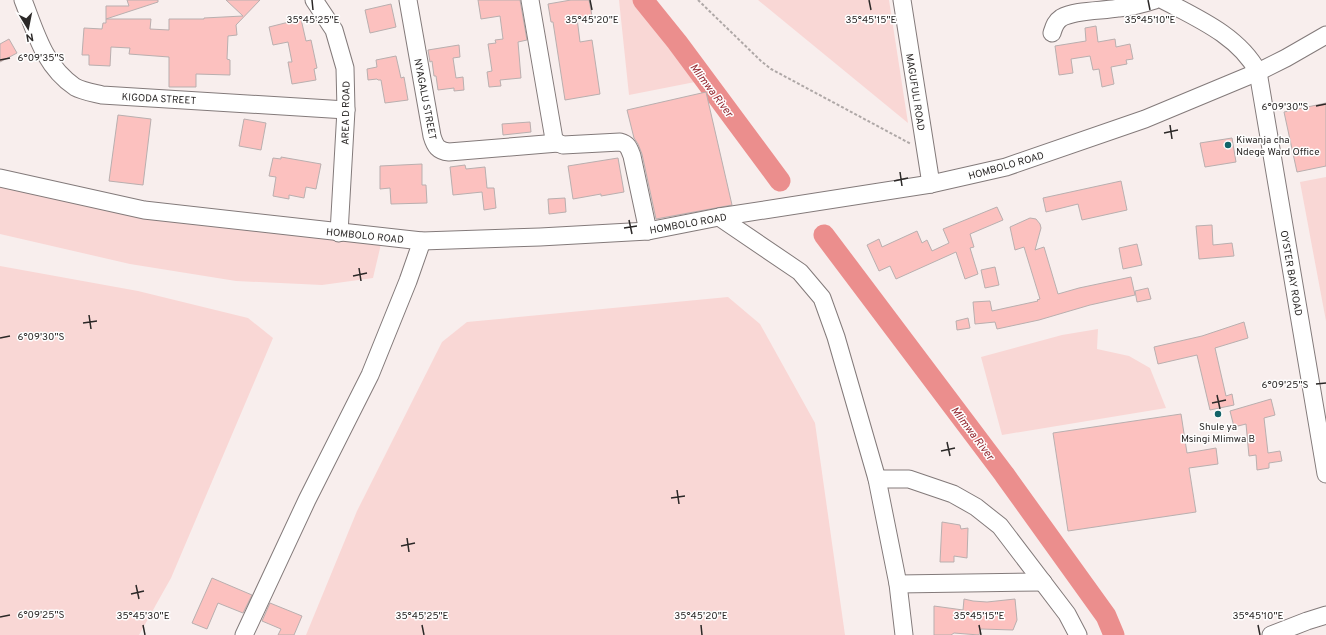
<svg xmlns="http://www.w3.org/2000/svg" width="1326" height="635" font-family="Overpass,sans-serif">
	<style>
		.green { fill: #f9d7d5 }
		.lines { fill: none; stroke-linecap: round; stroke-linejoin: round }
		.river { stroke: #eb8e8d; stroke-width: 21 }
		.building { fill: #fcc1bf; stroke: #b9afaf }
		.minor-casing { stroke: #837a7a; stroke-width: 19 }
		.path { stroke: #afa8a7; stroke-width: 2; stroke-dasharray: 3 2; stroke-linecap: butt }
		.minor { stroke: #fff; stroke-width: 17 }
		.ticks { fill: none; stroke: #2b2827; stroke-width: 1.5 }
		.poi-dot { fill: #136368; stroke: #fefefe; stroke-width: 1.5 }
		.labels { text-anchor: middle; stroke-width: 3; stroke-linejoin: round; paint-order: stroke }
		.street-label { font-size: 10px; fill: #2b2827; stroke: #fefefe }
		.poi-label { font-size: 10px; fill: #2b2827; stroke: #fefefe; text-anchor: start }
		.water-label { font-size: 11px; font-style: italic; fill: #942830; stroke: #fefefe }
		.ticks-label { font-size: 10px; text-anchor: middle; fill: #2b2827; stroke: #fefefe; stroke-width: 3; stroke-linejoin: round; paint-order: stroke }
	</style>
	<rect width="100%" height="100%" fill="#f8eeed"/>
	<g class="green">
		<path d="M619,0H633L695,82L629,95Z"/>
		<path d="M758,0H889L908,123Z"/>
		<path d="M1326,177V321L1300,182Z"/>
		<path d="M0,184L80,205L211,226L381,244L373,278L322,285L236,281L130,264L0,234Z"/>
		<path d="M0,266L138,291L248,318L273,338L171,578L139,635H0Z"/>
		<path d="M728,297L760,324L815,423L845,635H306L357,511L442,342L467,322Z"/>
		<path d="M1098,329L1097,349L1129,356L1150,368L1166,408L1002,435L981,357L1062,335Z"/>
	</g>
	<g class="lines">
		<g class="river">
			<path d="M643,0L677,42L780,181"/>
			<path d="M824,235L1004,474L1106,616L1114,635"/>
		</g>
	</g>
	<g class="building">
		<path d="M127,0H158V2L106,19H151L150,29L169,30V19H204V18L243,16L226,0H260L236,25L237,35L228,36L227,59L230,60V75L196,74V87H169V57L129,54L130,48L111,47L110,66L89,65V55H82L84,28L102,29L103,23H106V6H129Z"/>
		<path d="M478,0H520L527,40L518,42L521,78L500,80L501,86L489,87L487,72L492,71L488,44L496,43L495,40L503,39L500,16L481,19Z"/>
		<path d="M571,0H589L592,16L577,18L580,42L592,40L600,94L565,100L553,22H551L548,4Z"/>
		<path d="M391,4L396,27L370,33L365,10Z"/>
		<path d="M301,19L306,41L311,40L317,68L314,69L316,80L292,84L288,62H292L288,42L273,45L269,27Z"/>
		<path d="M1096,26L1098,42L1115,39L1116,47L1130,44L1133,59L1126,60L1127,64L1111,67L1114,84L1102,87L1099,69L1093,70L1090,56L1071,59L1073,73L1059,75L1055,46L1086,41L1085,28Z"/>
		<path d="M9,39L17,53L0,62V44Z"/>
		<path d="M459,45L460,57L453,58L456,78L463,77L464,90L454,91V88L438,90L436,76H434L432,61L430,62L428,50Z"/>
		<path d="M396,56L401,78L404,77L408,100L385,103L381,80H378L377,79L368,80L367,69L377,67L376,60Z"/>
		<path d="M706,92L732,205L656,219L642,154L638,144L634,138L627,110Z"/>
		<path d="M1326,103V166L1297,172L1284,112Z"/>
		<path d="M118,115L151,119L143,185L109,181Z"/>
		<path d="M244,119L266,123L261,150L239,146Z"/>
		<path d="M530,122L531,132L503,135L502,124Z"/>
		<path d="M1232,138L1236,162L1205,167L1200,143Z"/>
		<path d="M281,157L321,164L316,189L306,187L304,198L289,195V199L273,196L276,177L269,176L273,158L281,159Z"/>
		<path d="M618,158L624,192L601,196V194L573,199L568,166Z"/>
		<path d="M422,164V185H426L427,203L391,204L390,188L380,189V166Z"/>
		<path d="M465,165L466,169L485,167L487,188H494L496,208L484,210L482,192L453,195L450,167Z"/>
		<path d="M1121,181L1127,210L1082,220L1078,204L1046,212L1043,198Z"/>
		<path d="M565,198L566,212L549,214L548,199Z"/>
		<path d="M997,207L1003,220L970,234L974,247L970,248L978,274L965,279L956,252L896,279L890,266L879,271L867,245L879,239L882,247L917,231L922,243L927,240L932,251L949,243L943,229Z"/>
		<path d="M1030,218L1036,219L1040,224L1041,228L1035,250L1044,247L1058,294L1079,288L1131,277L1135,295L1090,305L1039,320L997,329L995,322L975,324L973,302L990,301L992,311L1038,301L1037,300L1040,299L1024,247L1015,250L1010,227Z"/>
		<path d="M1212,225L1213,245L1232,243L1234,256L1199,259L1196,226Z"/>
		<path d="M1137,244L1142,265L1123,269L1119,248Z"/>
		<path d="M995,267L999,285L985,288L981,270Z"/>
		<path d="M1148,288L1151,299L1137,302L1135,291Z"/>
		<path d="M968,318L970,328L957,330L956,321Z"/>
		<path d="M1244,322L1248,338L1215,348L1226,396L1232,394L1234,405L1210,410L1197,355L1158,364L1154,347L1202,336Z"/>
		<path d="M1271,399L1275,415L1264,418L1268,453L1280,451L1282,461L1269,463V468L1257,470L1256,455L1249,456L1246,424L1234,427L1230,411Z"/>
		<path d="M1181,414L1187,453L1216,448L1218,464L1189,468L1196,512L1068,531L1053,433Z"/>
		<path d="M942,522L960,525L961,529L968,528L967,558L954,556V562H940Z"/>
		<path d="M212,578L252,595L243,613L218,603L207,629L192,623Z"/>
		<path d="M964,599L973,601L987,602L1015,599L1017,620L1013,630L981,629L979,635L954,633L951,635H934V606L963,610Z"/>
		<path d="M270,603L302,616L294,635H278L281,629L262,621Z"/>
	</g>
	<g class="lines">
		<g class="minor-casing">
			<g id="minor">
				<path d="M23,0C36,33 44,66 75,87C82,91 94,93 102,95L346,110"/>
				<path d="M314,0L334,30L345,68L346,110L339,233"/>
				<path d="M408,0L432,136C435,146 438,151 449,152L558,143"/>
				<path d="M530,0L554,139L558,143L563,145L620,142C628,144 629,148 632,156L648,231"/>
				<path d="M902,0L931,184"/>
				<path d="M1163,0C1197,18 1239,36 1258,72L1326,474"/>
				<path d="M1052,33C1054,27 1055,22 1061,18C1075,10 1102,11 1119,8C1131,7 1143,4 1155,0"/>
				<path d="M0,178L144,210L422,241L540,237L648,231L719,217L931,184L1006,167L1145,119L1258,72L1286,58L1326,35"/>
				<path d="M719,217L800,272L822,298L836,337L877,479L898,584L904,635"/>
				<path d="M877,479H909L953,494L976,507L1000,526L1067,614L1078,635"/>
				<path d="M898,584L1043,582"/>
				<path d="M244,635L307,500L370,375L408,281L422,241"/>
				<path d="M1271,635L1307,621L1326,615"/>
			</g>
		</g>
		<path class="path" d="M698,0L761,61L771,69L911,144"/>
		<use href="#minor" class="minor"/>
	</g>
	<path class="ticks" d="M312,0L313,10M590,0L592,10M869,0L871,10M1148,0L1150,10M0,60L10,58M1316,106L1326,104M1170,125L1172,139M1164,133L1178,130M900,172L902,186M894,181L908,178M629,220L632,234M624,228L637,226M359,268L361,281M353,276L367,273M89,315L91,329M83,323L97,321M0,338L10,336M1316,384L1326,383M1217,395L1220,409M1212,403L1226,400M947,442L950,456M941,451L955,448M677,490L679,504M671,498L685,496M407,538L409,552M401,546L415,543M136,585L139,599M131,594L144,591M0,617L10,615M143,625L145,635M422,625L424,635M701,625L702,635M979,625L981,635M1258,625L1260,635"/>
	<g class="poi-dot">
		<circle cx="1228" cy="145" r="4"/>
		<circle cx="1218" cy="414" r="4"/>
	</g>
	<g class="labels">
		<g class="street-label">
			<text transform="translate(916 92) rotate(81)" y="4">MAGUFULI ROAD</text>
			<text transform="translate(159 98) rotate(3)" y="4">KIGODA STREET</text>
			<text transform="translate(426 99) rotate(79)" y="4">NYAGALU STREET</text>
			<text transform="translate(345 113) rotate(-89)" y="4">AREA D ROAD</text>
			<text transform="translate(1006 165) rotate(-16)" y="4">HOMBOLO ROAD</text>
			<text transform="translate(688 223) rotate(-10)" y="4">HOMBOLO ROAD</text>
			<text transform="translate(365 235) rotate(6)" y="4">HOMBOLO ROAD</text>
			<text transform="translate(1292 273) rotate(80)" y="4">OYSTER BAY ROAD</text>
		</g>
		<g class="poi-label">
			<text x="1236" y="143">Kiwanja cha<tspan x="1236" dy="12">Ndege Ward Office</tspan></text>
			<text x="1218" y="430" text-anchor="middle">Shule ya<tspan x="1218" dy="12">Msingi Mlimwa B</tspan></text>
		</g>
		<g class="water-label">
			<text transform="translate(712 90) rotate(53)" y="4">Mlimwa River</text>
			<text transform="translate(973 433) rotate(53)" y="4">Mlimwa River</text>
		</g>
	</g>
	<g class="ticks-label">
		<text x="871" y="23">35°45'15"E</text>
		<text x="1150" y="23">35°45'10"E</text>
		<text x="313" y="23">35°45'25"E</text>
		<text x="592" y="23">35°45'20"E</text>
		<text x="41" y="61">6°09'35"S</text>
		<text x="1285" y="110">6°09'30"S</text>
		<text x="41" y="340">6°09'30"S</text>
		<text x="1285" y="388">6°09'25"S</text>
		<text x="41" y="618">6°09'25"S</text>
		<text x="143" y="619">35°45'30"E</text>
		<text x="422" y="619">35°45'25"E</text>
		<text x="701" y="619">35°45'20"E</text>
		<text x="979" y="619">35°45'15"E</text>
		<text x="1258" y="619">35°45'10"E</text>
	</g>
	<g transform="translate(28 28) rotate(170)" stroke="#fefefe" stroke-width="3" paint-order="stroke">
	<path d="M0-3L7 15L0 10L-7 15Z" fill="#2b2827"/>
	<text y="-6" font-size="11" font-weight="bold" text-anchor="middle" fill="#2b2827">N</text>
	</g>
</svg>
